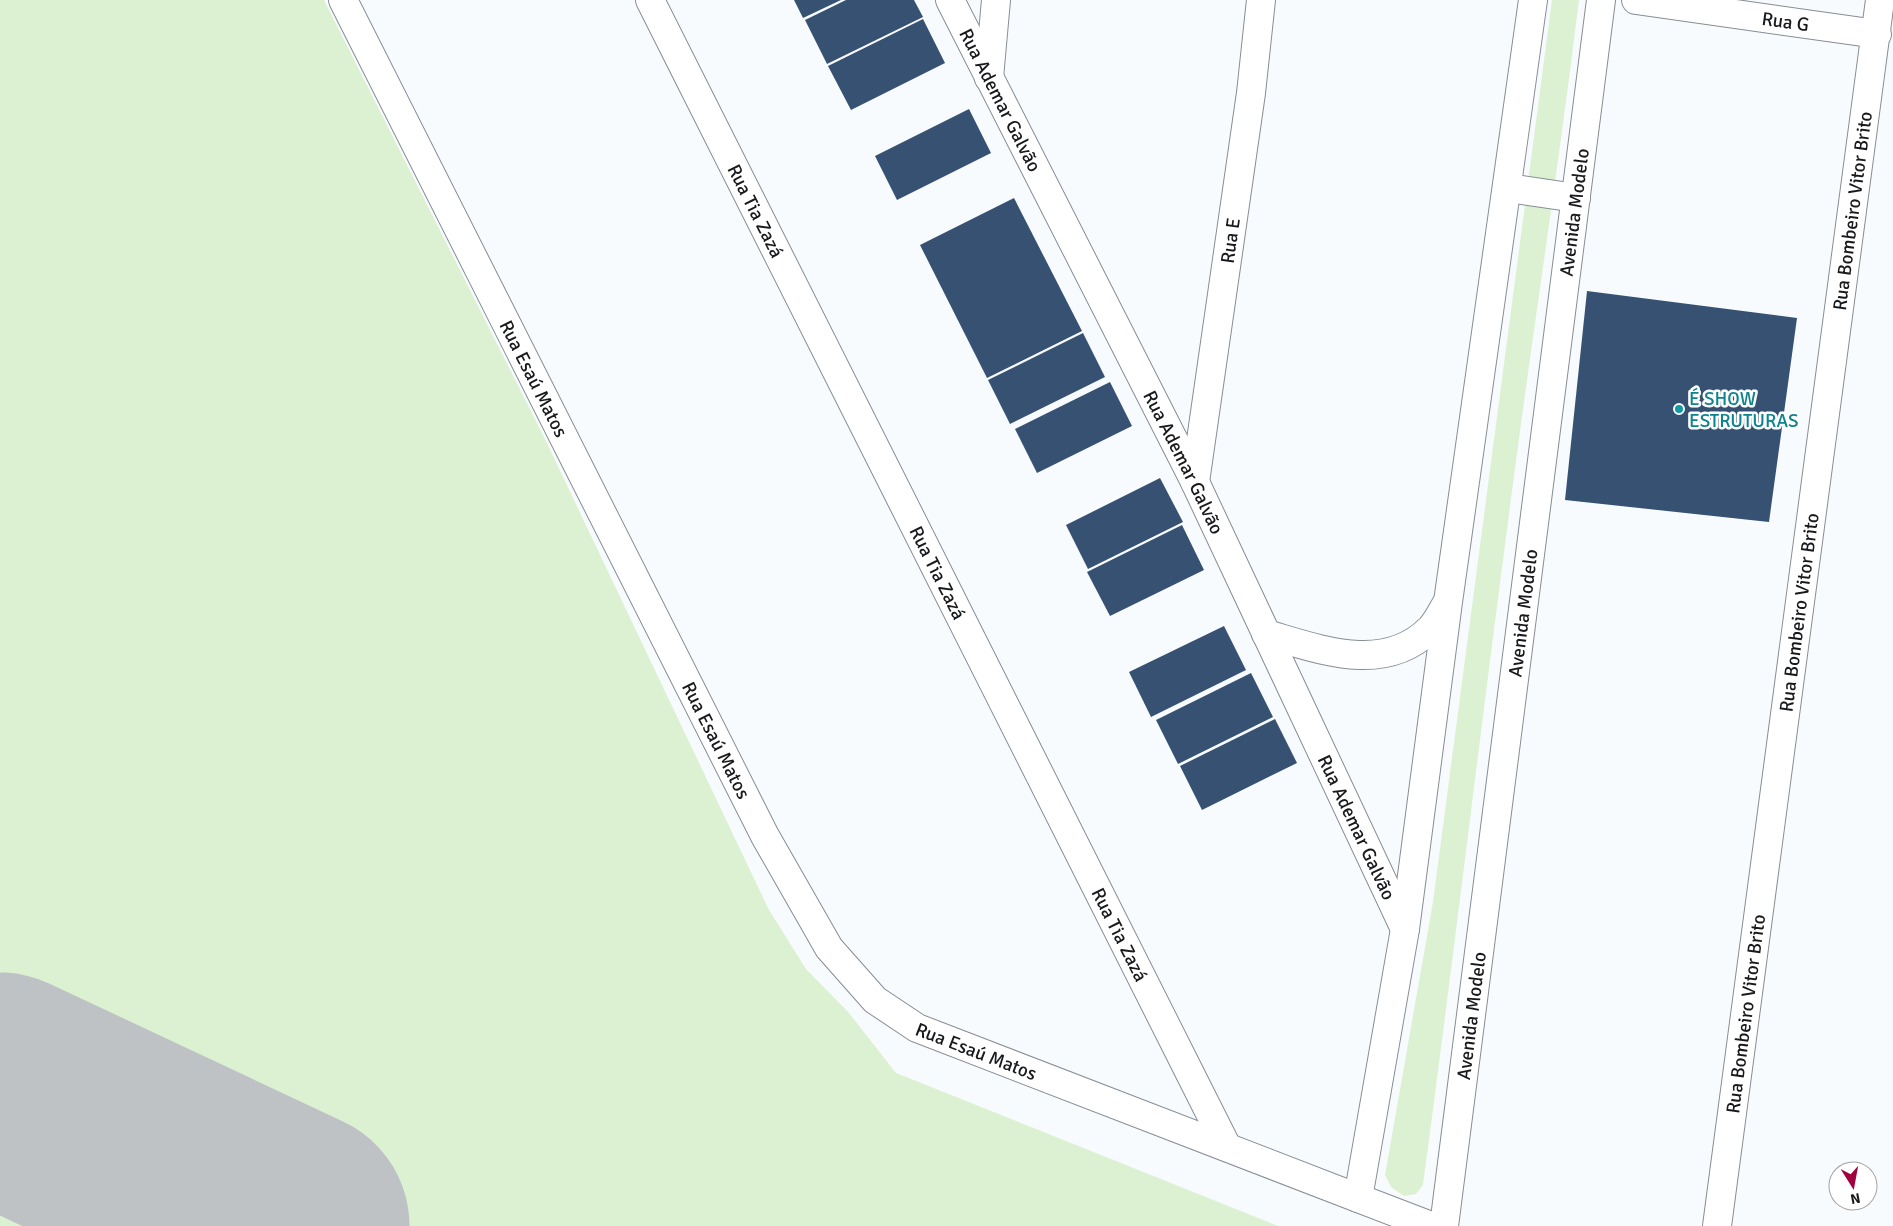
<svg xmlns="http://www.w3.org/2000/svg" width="1893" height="1226" font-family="Signika,sans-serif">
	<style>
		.green { fill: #dbf1d2 }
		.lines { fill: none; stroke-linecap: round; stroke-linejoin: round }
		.runway { stroke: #bfc2c5; stroke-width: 231 }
		.building { fill: #365171 }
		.minor-casing { stroke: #878d95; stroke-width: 30 }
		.tertiary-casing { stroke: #878d95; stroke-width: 30 }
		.secondary-casing { stroke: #878d95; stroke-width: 30 }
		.minor { stroke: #fff; stroke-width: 28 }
		.tertiary { stroke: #fff; stroke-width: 28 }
		.secondary { stroke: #fff; stroke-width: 28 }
		.culture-dot { fill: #0f9aa8; stroke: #fff; stroke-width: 2 }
		.labels { text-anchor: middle; stroke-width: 5; stroke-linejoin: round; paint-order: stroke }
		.street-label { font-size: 19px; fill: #17191c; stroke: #fff }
		.culture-label { font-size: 19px; fill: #0d838f; stroke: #fff; text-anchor: start }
	</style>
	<rect width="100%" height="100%" fill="#f8fbfe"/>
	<g class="green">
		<path d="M0,0H324L545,439L769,910L806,969L849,1013L896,1073L1278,1226H0Z"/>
		<path d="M1552,0H1579C1561,149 1538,297 1518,446C1485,692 1456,939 1423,1185L1416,1194L1404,1196L1391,1187L1385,1175L1433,902Z"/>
	</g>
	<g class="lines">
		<path class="runway" d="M0,1088L294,1226"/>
	</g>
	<g class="building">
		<path d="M794,0H841L803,18Z"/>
		<path d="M846,0H914L923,17L827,64L805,20Z"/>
		<path d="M923,19L945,63L851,110L828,66Z"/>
		<path d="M969,109L991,153L897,200L875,156Z"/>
		<path d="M1014,198L1082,331L987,378L920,245Z"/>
		<path d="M1587,291L1797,318L1769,522L1565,500Z"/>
		<path d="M1083,333L1105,377L1010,424L988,380Z"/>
		<path d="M1110,382L1132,426L1037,473L1015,429Z"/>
		<path d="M1160,478L1183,522L1088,569L1066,525Z"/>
		<path d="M1182,525L1204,570L1110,616L1087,572Z"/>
		<path d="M1224,626L1246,670L1151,717L1129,672Z"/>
		<path d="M1251,673L1273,717L1178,764L1156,720Z"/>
		<path d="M1275,719L1297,763L1202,810L1180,766Z"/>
	</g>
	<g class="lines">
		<g class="minor-casing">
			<g id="minor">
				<path id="s1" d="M650,0L1227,1147"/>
				<path id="s2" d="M950,0L1195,482L1405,929"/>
				<path id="s3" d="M1636,0L1877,34"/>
				<path d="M989,78L996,0"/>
				<path id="s4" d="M1195,482L1251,93L1261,0"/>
				<path id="s5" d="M1717,1226L1880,0"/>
			</g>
		</g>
		<g class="tertiary-casing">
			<g id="tertiary">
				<path id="s6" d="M343,0L765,836L829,948L875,1000L917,1028L1358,1198"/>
			</g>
		</g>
		<g class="secondary-casing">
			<g id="secondary">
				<path d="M1508,188L1576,198"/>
				<path d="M1266,634C1319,649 1384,675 1430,629C1437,622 1442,611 1447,603"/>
				<path d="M1431,1226L1358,1198L1405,929L1448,602L1533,0"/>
				<path id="s7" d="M1444,1226L1601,0"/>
			</g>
		</g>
		<use href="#minor" class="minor"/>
		<use href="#tertiary" class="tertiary"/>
		<use href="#secondary" class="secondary"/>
	</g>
	<circle class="culture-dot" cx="1679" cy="409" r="5"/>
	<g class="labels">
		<g class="street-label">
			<text dy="7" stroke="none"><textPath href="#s3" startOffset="151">Rua G</textPath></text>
			<text dy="7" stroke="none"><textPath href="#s2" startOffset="112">Rua Ademar Galvão</textPath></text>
			<text dy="7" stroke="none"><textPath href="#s7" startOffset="1022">Avenida Modelo</textPath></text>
			<text dy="7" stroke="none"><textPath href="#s1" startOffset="236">Rua Tia Zazá</textPath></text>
			<text dy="7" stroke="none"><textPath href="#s5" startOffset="1024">Rua Bombeiro Vitor Brito</textPath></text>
			<text dy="7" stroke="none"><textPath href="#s4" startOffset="244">Rua E</textPath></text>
			<text dy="7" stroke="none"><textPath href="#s6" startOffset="424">Rua Esaú Matos</textPath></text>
			<text dy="7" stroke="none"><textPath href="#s2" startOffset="518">Rua Ademar Galvão</textPath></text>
			<text dy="7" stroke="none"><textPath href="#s1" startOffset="641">Rua Tia Zazá</textPath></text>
			<text dy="7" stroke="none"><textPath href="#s7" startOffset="618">Avenida Modelo</textPath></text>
			<text dy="7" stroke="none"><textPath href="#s5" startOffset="619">Rua Bombeiro Vitor Brito</textPath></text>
			<text dy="7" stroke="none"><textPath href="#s6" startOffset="829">Rua Esaú Matos</textPath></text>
			<text dy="7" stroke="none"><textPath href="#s2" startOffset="922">Rua Ademar Galvão</textPath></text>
			<text dy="7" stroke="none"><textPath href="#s1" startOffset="1046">Rua Tia Zazá</textPath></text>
			<text dy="7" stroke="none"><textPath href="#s5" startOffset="214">Rua Bombeiro Vitor Brito</textPath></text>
			<text dy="7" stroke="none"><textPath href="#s7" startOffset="212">Avenida Modelo</textPath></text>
			<text dy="7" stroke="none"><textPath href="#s6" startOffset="1249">Rua Esaú Matos</textPath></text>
		</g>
		<g class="culture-label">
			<text x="1689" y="405">É SHOW<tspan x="1689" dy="22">ESTRUTURAS</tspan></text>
		</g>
	</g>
	<g transform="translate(1853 1186) rotate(169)"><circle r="24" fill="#ffffff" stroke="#a2a3a4"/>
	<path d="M0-4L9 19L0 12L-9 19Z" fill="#a00240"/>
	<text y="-8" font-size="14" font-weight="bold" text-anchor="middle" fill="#17191c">N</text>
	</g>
</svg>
